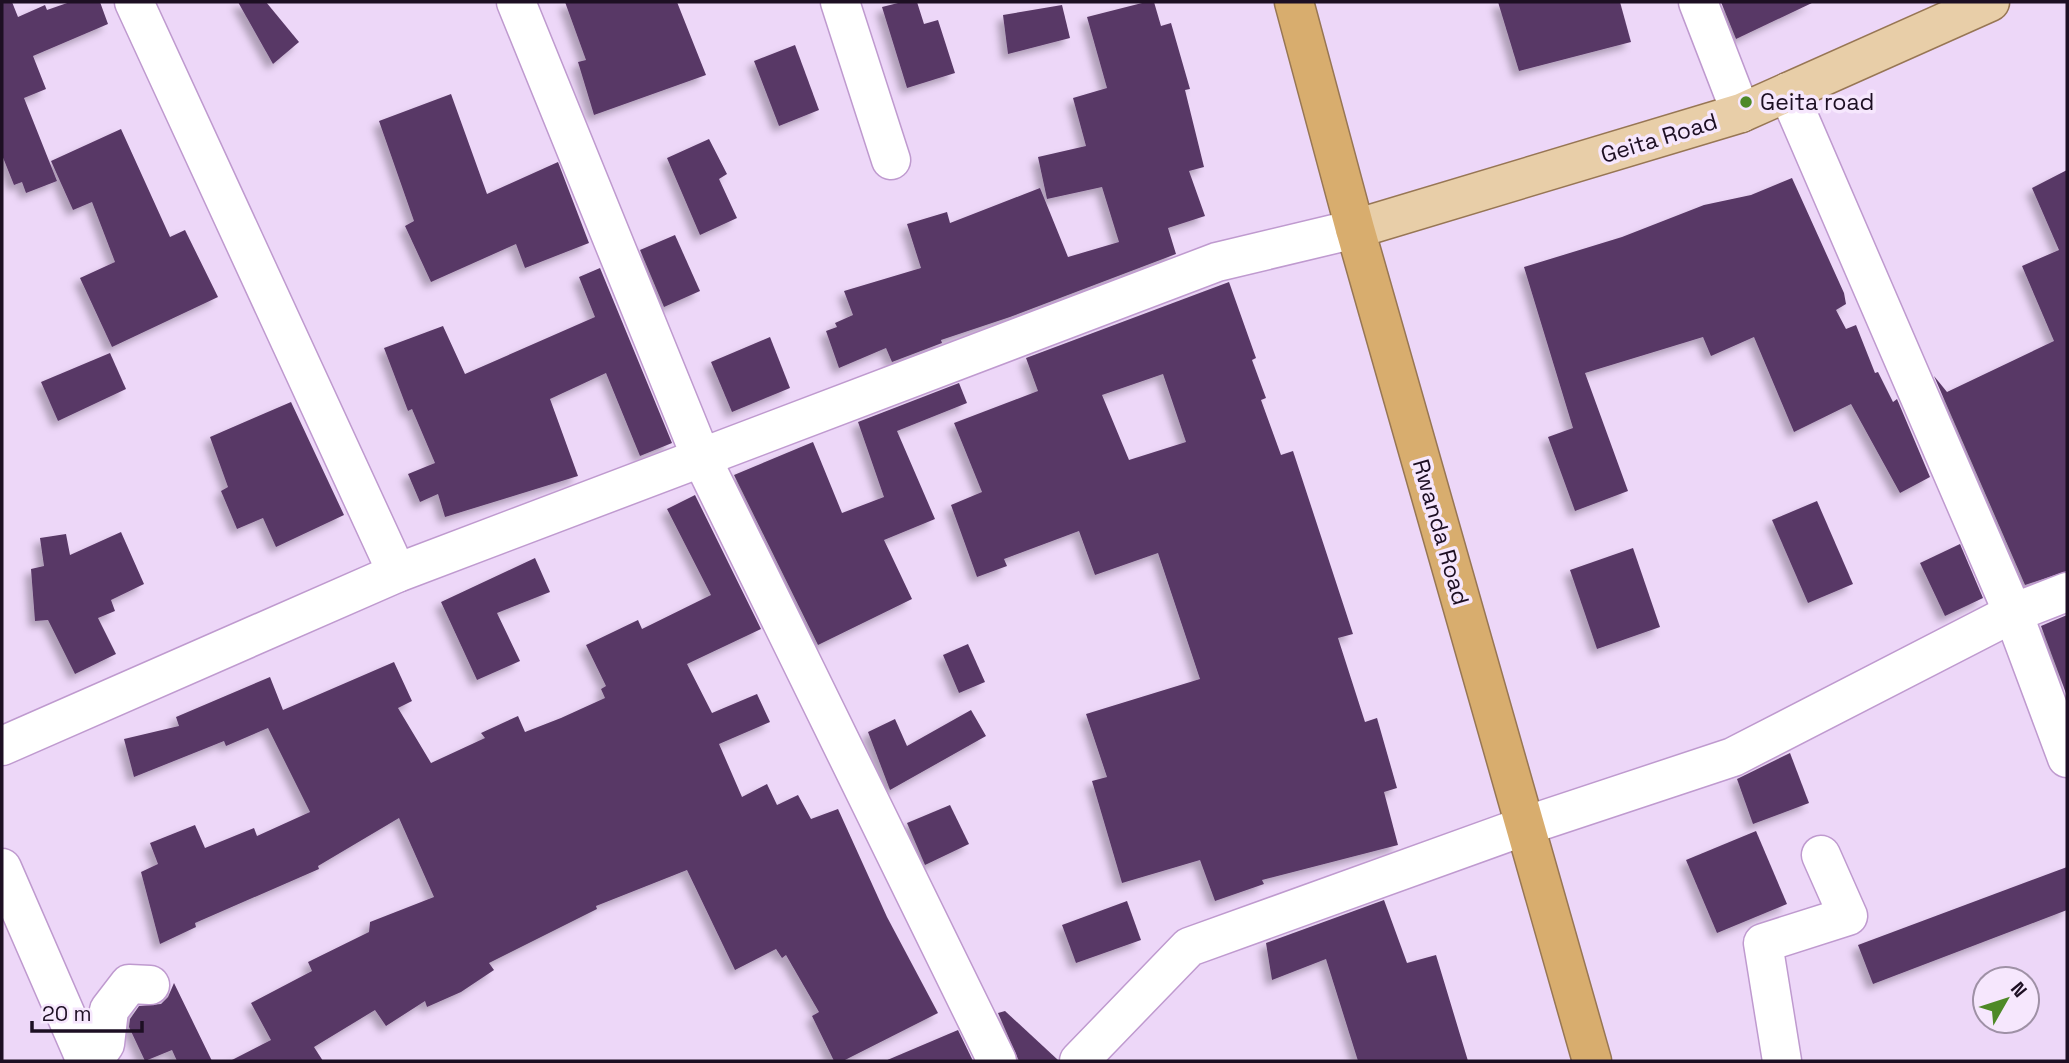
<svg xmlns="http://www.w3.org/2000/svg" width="2069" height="1063" font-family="'Space Grotesk',sans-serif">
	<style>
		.building { fill: #593866; fill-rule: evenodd; filter: url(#shadow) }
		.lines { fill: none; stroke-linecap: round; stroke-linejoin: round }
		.minor-casing { stroke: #bf9acf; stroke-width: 41 }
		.major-casing { stroke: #977654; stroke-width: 41 }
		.highway-casing { stroke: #977654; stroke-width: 41 }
		.minor { stroke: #fff; stroke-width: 38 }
		.major { stroke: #e8cea8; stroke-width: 38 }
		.highway { stroke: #d8ad6e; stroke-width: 38 }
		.poi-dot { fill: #4e8927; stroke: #f6e7fd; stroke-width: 2.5 }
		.labels { text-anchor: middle; stroke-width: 7; stroke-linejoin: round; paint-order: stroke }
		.poi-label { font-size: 23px; fill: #1d0f23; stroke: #f6e7fd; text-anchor: start }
		.street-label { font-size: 23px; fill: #1d0f23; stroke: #f6e7fd }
	</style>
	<defs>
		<filter id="shadow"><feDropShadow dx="-6" dy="6" stdDeviation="3.5" flood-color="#0004"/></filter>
	</defs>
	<rect width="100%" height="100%" fill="#edd7f8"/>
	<g class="building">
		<path d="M2,2H12L18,17L45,5L47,10L70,2H100L108,24L33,56L46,89L24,98L57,181L26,193L22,182L14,185L2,155Z"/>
		<path d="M238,2H266L299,42L273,64Z"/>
		<path d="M565,2H677L706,75L594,115L578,62L586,60Z"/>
		<path d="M902,2H917L924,24L938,20L955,73L907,88L882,7Z"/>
		<path d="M1146,2H1154L1161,26L1171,23L1190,89L1185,90L1204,167L1189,171L1205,216L1168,228L1176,254L1010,317L941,340L942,343L892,362L886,348L839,368L826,331L837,327L835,323L853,315L844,291L921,268L907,224L947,212L950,223L1040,188L1068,257L1119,242L1102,187L1047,199L1038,157L1086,146L1073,98L1107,88L1087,17Z"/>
		<path d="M1498,2H1620L1631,42L1519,71Z"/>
		<path d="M1721,2H1814L1736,39Z"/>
		<path d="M1062,5L1070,38L1008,54L1003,15Z"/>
		<path d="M795,45L819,110L779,126L754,61Z"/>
		<path d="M451,94L487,194L558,162L589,243L525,268L516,244L431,282L405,226L414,221L379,121Z"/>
		<path d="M121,129L170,237L185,230L218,297L112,347L80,278L115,262L92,202L73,210L51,161Z"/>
		<path d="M709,139L727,174L719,179L737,218L700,235L667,158Z"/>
		<path d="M2067,170V571L2025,585L1934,376L1947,392L2054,341L2022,266L2059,250L2032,188Z"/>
		<path d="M1792,178L1844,293L1846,304L1836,310L1846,329L1856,325L1875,373L1878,372L1893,402L1897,399L1930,477L1900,493L1851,404L1794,432L1754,337L1711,356L1703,337L1585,373L1628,491L1575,511L1548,437L1573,428L1524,267L1622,237L1704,205L1751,195Z"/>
		<path d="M675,235L700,291L664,307L640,250Z"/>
		<path d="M600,268L672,443L640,456L606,373L550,399L578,476L445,517L438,494L420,502L408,474L435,463L412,409L408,411L384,348L443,326L465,374L595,317L579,277Z"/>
		<path d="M1229,282L1256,358L1252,360L1266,398L1261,400L1281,455L1293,451L1353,634L1338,638L1365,722L1377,718L1397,788L1384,792L1398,845L1262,880L1264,884L1215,901L1200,860L1122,883L1092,781L1107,777L1086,714L1200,679L1158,553L1095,575L1079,531L1004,559L1007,566L977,577L951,505L982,492L954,423L1038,391L1026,358ZM1163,374L1186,442L1129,460L1102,395Z"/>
		<path d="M770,337L790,388L732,412L711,362Z"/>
		<path d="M110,353L126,389L58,421L41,382Z"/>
		<path d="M959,383L967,403L897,431L935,519L884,540L912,599L818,645L734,475L813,442L842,513L884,497L858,422Z"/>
		<path d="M291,402L344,515L276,547L263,518L237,529L221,491L228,487L210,437Z"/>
		<path d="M695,495L761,629L687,664L712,713L757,694L770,722L719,744L742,797L767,784L777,805L798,795L811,819L838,809L887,917L938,1013L843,1061H834L812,1016L819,1012L786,955L782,958L776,949L735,970L687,870L596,906L597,909L489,963L494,970L461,992L427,1007L425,1001L386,1026L375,1010L314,1047L323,1061H230L271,1040L251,1003L312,971L308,962L369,932L370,922L434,897L399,818L318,866L319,869L195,923L196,927L160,944L141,872L158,864L150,843L195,825L205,848L254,828L257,836L310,812L268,728L226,746L224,741L134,777L124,739L179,726L176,717L270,677L283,710L394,662L412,701L398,708L431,763L485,738L481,733L518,716L525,732L561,718L605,698L601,689L606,686L586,645L638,620L642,629L711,595L667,509Z"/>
		<path d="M1817,501L1853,584L1808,603L1772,520Z"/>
		<path d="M121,532L144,584L111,600L115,611L98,618L116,654L75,674L48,620L35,621L31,569L44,566L40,538L66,534L70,555Z"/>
		<path d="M1960,544L1983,598L1945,616L1920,563Z"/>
		<path d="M1633,548L1660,627L1597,649L1570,570Z"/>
		<path d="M535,558L550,592L497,613L520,661L477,680L441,602Z"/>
		<path d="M2067,615V696L2041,626Z"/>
		<path d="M968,644L985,682L959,693L943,655Z"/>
		<path d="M971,710L986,736L890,790L868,732L895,719L907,746Z"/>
		<path d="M1790,753L1809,803L1753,824L1737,779Z"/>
		<path d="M950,805L969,844L925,865L907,823Z"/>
		<path d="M1756,831L1787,904L1717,933L1686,860Z"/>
		<path d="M2067,867V910L1873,984L1858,945Z"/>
		<path d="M1384,900L1407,963L1436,955L1468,1061H1358L1326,959L1272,980L1266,943Z"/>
		<path d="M1127,901L1141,940L1076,963L1062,925Z"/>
		<path d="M174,983L212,1061H177L172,1050L145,1061L129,1027L130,1019L139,1006L161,1004L168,997Z"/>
		<path d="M1005,1011L1058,1060V1061H1019L998,1013Z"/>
		<path d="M958,1030L973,1061H885Z"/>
	</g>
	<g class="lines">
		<g class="minor-casing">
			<g id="minor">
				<path d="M134,2L397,573"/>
				<path d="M516,2L701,457L997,1061"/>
				<path d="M840,2L891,160"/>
				<path d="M1698,2L1741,113"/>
				<path d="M1788,92L2013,613L2067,758"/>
				<path d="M2,746L397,573L1217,262L1355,229"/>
				<path d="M2,868L86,1061"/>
				<path d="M93,1061L105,1044L109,1010L129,984L150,985"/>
				<path d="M1079,1061L1189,947L1525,826L1733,757L2013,613L2067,592"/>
				<path d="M1782,1061L1763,943L1848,916L1821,855"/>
			</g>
		</g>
		<g class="major-casing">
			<path id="major" d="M1355,229L1741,113L1990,2"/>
		</g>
		<g class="highway-casing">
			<path id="highway" d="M1294,2L1355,229L1592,1061"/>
		</g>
		<use href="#minor" class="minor"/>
		<use href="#major" class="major"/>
		<use href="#highway" class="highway"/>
	</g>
	<circle class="poi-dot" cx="1746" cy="102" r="7"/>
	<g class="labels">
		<g class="poi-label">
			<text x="1760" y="110">Geita road</text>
		</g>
		<g class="street-label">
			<text transform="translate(1659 138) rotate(-17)" y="8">Geita Road</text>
			<text transform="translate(1441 532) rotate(74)" y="8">Rwanda Road</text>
		</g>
	</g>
	<rect width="2069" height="1063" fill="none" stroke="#1d0f23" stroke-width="7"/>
	<g transform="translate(2006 1000) rotate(51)"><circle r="33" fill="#f6e7fd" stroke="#9f91a6" stroke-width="2"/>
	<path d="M0-5L12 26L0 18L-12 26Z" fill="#4e8927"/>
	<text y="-10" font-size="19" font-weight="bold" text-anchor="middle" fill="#1d0f23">N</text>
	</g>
	<path d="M32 1021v10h110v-10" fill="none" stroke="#1d0f23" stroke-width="3.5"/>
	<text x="42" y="1021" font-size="21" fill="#1d0f23" stroke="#f6e7fd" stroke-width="5" paint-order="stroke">20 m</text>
</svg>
